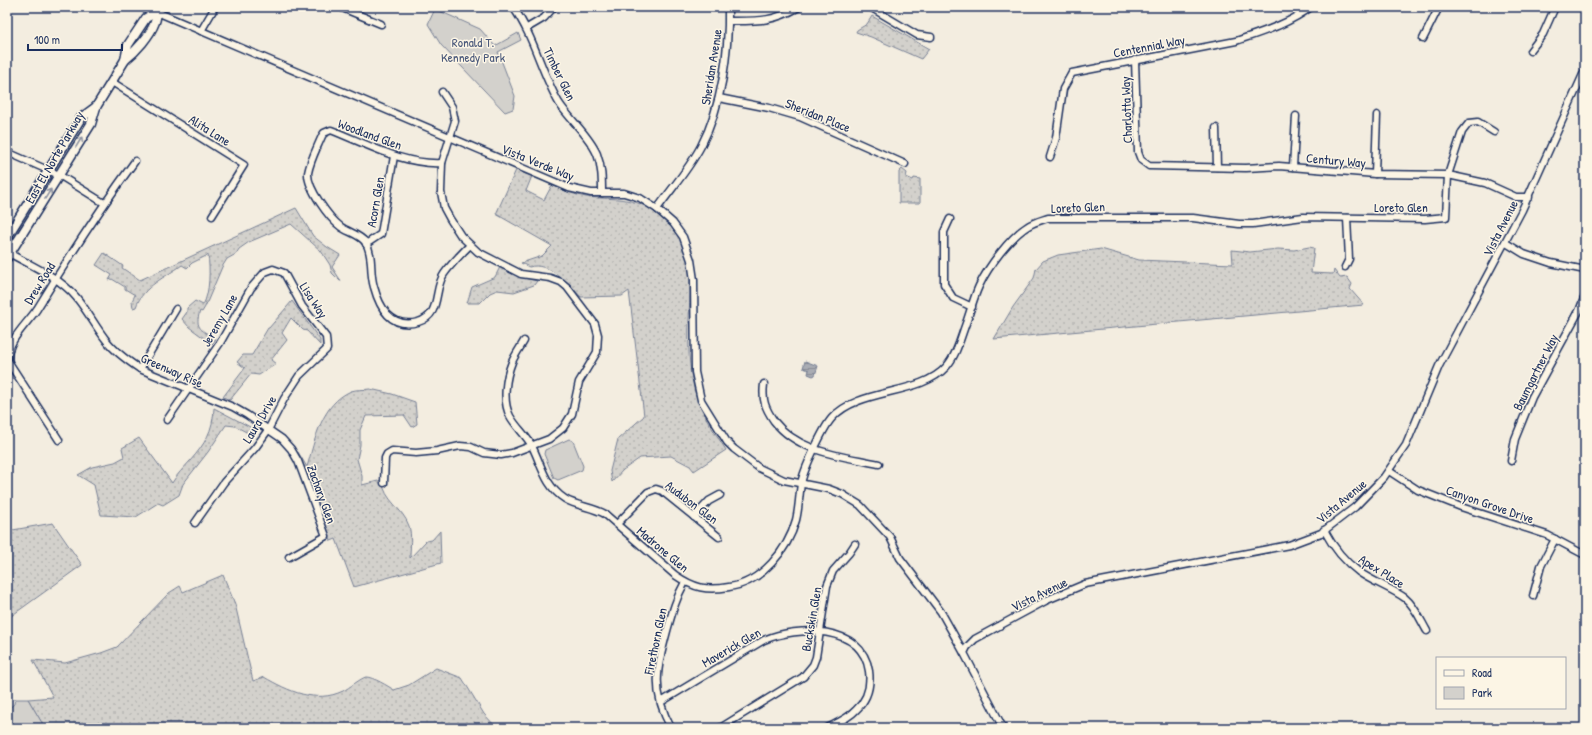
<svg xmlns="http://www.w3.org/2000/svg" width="1592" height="735" font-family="'Patrick Hand',sans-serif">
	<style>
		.grass { fill: url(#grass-dots); stroke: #778095 }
		.park { fill: #d3d1cc; stroke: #778095 }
		.water { fill: url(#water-rules); stroke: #707a91 }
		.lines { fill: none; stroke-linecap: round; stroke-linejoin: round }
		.minor-casing { stroke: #1b2f5e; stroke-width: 9 }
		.major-casing { stroke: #1b2f5e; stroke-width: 11 }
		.minor { stroke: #fcf5e5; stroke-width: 6 }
		.major { stroke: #fcf5e5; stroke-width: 8 }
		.oneway { stroke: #8c92a2 }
		.labels { text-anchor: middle; stroke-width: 3; stroke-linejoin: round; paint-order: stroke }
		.park-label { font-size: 13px; fill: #49587a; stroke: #fcf5e5 }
		.street-label { font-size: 13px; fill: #1b2f5e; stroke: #fcf5e5 }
	</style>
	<defs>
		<pattern id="grass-dots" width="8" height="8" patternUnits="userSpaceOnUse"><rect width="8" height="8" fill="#d3d1cc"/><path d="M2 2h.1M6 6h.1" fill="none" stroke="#b5b4b2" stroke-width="1.8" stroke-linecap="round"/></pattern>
		<pattern id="water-rules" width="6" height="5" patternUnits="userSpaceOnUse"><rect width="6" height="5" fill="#a9acb3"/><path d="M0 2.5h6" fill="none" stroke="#898c95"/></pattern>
	</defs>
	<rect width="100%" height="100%" fill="#f3ede0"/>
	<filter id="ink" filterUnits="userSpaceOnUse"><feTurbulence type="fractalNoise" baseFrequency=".025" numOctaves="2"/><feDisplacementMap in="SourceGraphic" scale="8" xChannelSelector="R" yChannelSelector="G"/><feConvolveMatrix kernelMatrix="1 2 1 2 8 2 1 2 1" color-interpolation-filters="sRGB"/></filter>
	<g filter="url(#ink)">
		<g class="grass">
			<path d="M872,16L929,49L921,59L871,37L856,32L857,30L867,24Z"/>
			<path d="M902,169L907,173L906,177L913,180L914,178L920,179V203H899V172Z"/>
			<path d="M516,170L532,176L526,191L544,200L552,185C563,190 574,195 586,197C605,199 625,197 643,205C662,213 682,235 688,255C691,265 690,282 690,292C689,323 686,357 694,388C699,410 714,431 726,450L694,471L690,466L671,456L640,458L623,470L612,482L610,471L618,439L644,416L629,291L622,296L581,297C569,284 548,261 529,267L521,263L542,256L552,246L496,214Z"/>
			<path d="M296,208L313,236L327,247L340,255L332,267L341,281H340L332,273L330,265L321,251L291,224L249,242L239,249L236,254L227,259L222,267L205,307L202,312L200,311C194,329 202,330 216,339L212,344L189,327L182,319L187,312V308L195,301L203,305C210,293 210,269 208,255L192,263L187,268L182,265C166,277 143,286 136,307L133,308L132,301L135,295L125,289V287L112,279L109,280L112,275L96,265L104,253L123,266L122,268L140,280Z"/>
			<path d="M1309,247L1314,248L1311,273L1333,274L1334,270L1340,278L1347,277L1352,284L1350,289L1364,305L994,339L1013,307L1034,278L1036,269L1043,261L1058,255L1101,249L1139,260L1233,264L1232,250L1250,252L1278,249L1294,250Z"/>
			<path d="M500,267L520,277L537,281L534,285L514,292L497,290L490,293L480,303H467L472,287L495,277Z"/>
			<path d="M292,301L320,340V345L307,331L303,330L291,318L282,333L287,340L271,360L276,364L259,375L251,374L230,400L223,397L245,368L237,362L243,355H252L268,328H269Z"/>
			<path d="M370,389L392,394L415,402L417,424L412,427L404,415L366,416L360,430V445L357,459L362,476V485L382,480C384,501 403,508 409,526C412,535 410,548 410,558L426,541L432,540L440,531L441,563L354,587L336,539L331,541L304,470L296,453L298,452L307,467C315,440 321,404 351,391C357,389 364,390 370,389Z"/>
			<path d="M214,408L252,428L248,433L235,426L226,425L208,452L183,484L179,495L163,505L158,503L136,517L101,515L94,485L78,475L92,467L115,462L124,457L122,448L139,438L172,483C177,474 184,468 190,461C205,444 213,431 214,408Z"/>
			<path d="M53,523L82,565L7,619V531Z"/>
			<path d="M223,575L235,604L253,681L264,677C288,691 316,704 343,691C349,688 361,678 366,677C373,677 388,686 394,690L409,685L436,668L462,678L484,714L497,728H45L28,699L53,697L33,660L65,663L101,653L117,647L169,593L180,586L183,592Z"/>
		</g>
		<g class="park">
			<path d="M435,9L480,29L495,46L518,33L521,40L498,52L515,96L513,109L505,112L441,45L428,24Z"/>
			<path d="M569,439L573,441L583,466L582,470L558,480L554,478L544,454L545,450Z"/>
			<path d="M15,699H28L45,728H7V710L14,704Z"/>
		</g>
		<path class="water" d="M805,361L818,366L815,375L813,376L808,374L809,370L803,368Z"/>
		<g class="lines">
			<g class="minor-casing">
				<g id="minor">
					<path d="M340,7L381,24"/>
					<path d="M513,7C534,36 541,72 559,103C570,120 589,135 597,154C602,167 602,180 602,193"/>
					<path d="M870,7L917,35L931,37"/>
					<path d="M157,12L569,188L591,193H624L640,198L657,209L673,223L683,237L691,260L694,280L695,372L701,400L727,442L734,449L759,468L784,480L829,489L842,494L860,505L890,537L900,558L941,612L964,653"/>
					<path d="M729,21C758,21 773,22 799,7"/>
					<path d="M527,28L544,18L554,7"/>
					<path d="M201,31L215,7"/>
					<path d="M1423,39L1439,7"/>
					<path d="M1530,51L1543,34L1555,7"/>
					<path d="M1135,60L1138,152L1141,160L1149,166L1246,168L1279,166L1375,174L1448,175L1485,183L1516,197H1529"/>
					<path d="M112,82L244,165L212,216"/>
					<path d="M719,98L769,108L800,117L905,164"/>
					<path d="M1216,128L1217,167"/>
					<path d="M7,152L59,175L104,203"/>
					<path d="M1050,157L1056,138L1063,89L1072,73L1236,41C1262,32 1289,24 1311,7"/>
					<path d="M442,163C403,165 367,144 331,130L324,133L322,136C317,148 310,161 308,173C307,188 329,218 341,227C348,232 361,235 366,243C374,258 369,271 374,287C380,309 392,329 418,322C442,315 433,290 444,274C451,264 461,254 470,245"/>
					<path d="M1293,167L1296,116"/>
					<path d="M1375,174L1377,115"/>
					<path d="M657,209C672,188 689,169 701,146C722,106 729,52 728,7"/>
					<path d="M950,219L944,232V284L953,298L972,307"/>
					<path d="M1506,243L1524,254L1551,263L1585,270"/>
					<path d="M366,244L381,234L394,156"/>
					<path d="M7,252C30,265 58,276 76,297C87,310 95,326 106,340C115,352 128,361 140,369L233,407L247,415L282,439L291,449L298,461L326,536L289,557"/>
					<path d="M1345,267L1349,259L1347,218"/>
					<path d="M524,341C520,348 515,355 512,362C506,377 502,401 510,416C516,427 526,435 532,446C542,466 545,486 565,499C576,506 593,507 605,514L675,575C694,588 706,591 729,587C761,583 788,550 796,520C799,508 799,496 801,484C803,471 823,428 832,418C858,388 920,396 946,367C956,356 960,340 965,326C970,313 973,299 979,286C988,267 1010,237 1028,226C1034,222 1042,220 1048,218H1193L1239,224H1253L1303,217L1425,219L1446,217L1448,175L1462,132L1469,123L1478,122L1494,132"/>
					<path d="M140,369L176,309"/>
					<path d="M764,384C762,400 765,408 774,421C799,453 843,456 879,464"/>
					<path d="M167,420L220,343L251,288L265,272L273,269L284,273L302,306L326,337L327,349L299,376L284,399L268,430L255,448L224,482L195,523"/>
					<path d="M59,440L8,361C6,341 27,324 37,309C68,258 100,209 135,161"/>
					<path d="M1511,461L1515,439L1532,397L1579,311L1585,296"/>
					<path d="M1389,471L1418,490L1461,507L1547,535L1585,555"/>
					<path d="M384,483L385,458L387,454L392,451L416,453L437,451L460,446L471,447L484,453L501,455L512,453L549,439L563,428L572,414L579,382L597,352L598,335L595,324L567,287L561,282L550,278L521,274L478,252L461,236L450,219L444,208L441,192L442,163L455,121L452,107L442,92"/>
					<path d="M694,517L709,501L720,495"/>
					<path d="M617,524L648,492L656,489L662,491L719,537"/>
					<path d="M1324,530C1333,547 1344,561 1359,572C1373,582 1391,588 1405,598C1415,606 1421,621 1427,631"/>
					<path d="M1533,596L1541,566L1555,539"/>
					<path d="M661,702L764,640C798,626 862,624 869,671C871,686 867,700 856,710C849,718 837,723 827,728"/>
					<path d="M671,728C651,691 657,669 667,631C672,613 676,598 685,582"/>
					<path d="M720,728L803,677L813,665L816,657L827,586L833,571L849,553L855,544"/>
					<path d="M1003,728L964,653L967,647L975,639L1047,600L1085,584L1289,545L1321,533L1355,507L1384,477L1406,445L1439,366L1522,210L1585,70"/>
				</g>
			</g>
			<g class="major-casing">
				<g id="major">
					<path d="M125,60C136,51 150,36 155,22C157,17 156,12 160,7"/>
					<path d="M7,237L81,118L96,107"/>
					<path d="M7,258L91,124L96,107L125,60L128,45L146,18L157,12"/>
				</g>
			</g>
			<use href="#minor" class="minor"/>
			<use href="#major" class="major"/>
		</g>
		<defs><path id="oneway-shaft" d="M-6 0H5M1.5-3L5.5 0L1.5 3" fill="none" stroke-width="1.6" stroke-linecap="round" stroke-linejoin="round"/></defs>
		<g class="oneway">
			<use href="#oneway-shaft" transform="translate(79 142) rotate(-59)"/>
			<use href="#oneway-shaft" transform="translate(48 194) rotate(-58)"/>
		</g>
	</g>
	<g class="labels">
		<g class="park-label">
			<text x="473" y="47">Ronald T.<tspan x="473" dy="15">Kennedy Park</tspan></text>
		</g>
		<g class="street-label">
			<text transform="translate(1149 46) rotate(-11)" y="5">Centennial Way</text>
			<text transform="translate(711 67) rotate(-81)" y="5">Sheridan Avenue</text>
			<text transform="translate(560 74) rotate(64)" y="5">Timber Glen</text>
			<text transform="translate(1126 110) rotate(-92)" y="5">Charlotta Way</text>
			<text transform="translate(818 115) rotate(22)" y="5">Sheridan Place</text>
			<text transform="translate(210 130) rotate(32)" y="5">Alita Lane</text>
			<text transform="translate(370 134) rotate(20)" y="5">Woodland Glen</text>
			<text transform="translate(54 157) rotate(-60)" y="5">East El Norte Parkway</text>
			<text transform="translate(1336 160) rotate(5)" y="5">Century Way</text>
			<text transform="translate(538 162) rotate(22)" y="5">Vista Verde Way</text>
			<text transform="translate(375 202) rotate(-80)" y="5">Acorn Glen</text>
			<text transform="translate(1078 207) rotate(-2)" y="5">Loreto Glen</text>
			<text x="1401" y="212">Loreto Glen</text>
			<text transform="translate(1500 228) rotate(-63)" y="5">Vista Avenue</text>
			<text transform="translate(39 283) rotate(-58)" y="5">Drew Road</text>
			<text transform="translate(314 300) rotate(57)" y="5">Lisa Way</text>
			<text transform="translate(219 320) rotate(-60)" y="5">Jeremy Lane</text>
			<text transform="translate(172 370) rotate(24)" y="5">Greenway Rise</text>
			<text transform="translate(1535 372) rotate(-63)" y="5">Baumgartner Way</text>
			<text transform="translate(259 419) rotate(-59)" y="5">Laura Drive</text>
			<text transform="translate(322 494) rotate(70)" y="5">Zachary Glen</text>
			<text transform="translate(1341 501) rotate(-40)" y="5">Vista Avenue</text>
			<text transform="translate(692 502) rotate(37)" y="5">Audubon Glen</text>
			<text transform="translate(1490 504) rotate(19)" y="5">Canyon Grove Drive</text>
			<text transform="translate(663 549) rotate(40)" y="5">Madrone Glen</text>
			<text transform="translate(1382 571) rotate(32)" y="5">Apex Place</text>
			<text transform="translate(1039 594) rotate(-26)" y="5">Vista Avenue</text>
			<text transform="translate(811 619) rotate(-80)" y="5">Buckskin Glen</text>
			<text transform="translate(655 641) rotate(-78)" y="5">Firethorn Glen</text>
			<text transform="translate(731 647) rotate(-30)" y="5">Maverick Glen</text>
		</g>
	</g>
	<rect width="1592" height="735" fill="none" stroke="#fcf5e5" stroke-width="24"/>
	<rect x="12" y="12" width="1568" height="711" fill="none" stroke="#1b2f5e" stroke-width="1.5" filter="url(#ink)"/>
	<rect x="1436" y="657" width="130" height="52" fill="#fcf5e5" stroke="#a2a6af"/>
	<rect x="1444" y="670" width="20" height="6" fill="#fcf5e5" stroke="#a2a6af"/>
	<text x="1472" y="677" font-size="12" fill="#1b2f5e">Road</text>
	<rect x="1444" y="687" width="20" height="12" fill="#d3d1cc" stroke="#a2a6af"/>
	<text x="1472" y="697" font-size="12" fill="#1b2f5e">Park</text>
	<path d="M28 44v6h94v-6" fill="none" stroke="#1b2f5e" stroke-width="2"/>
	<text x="34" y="44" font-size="12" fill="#1b2f5e" stroke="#fcf5e5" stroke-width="3" paint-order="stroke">100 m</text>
</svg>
